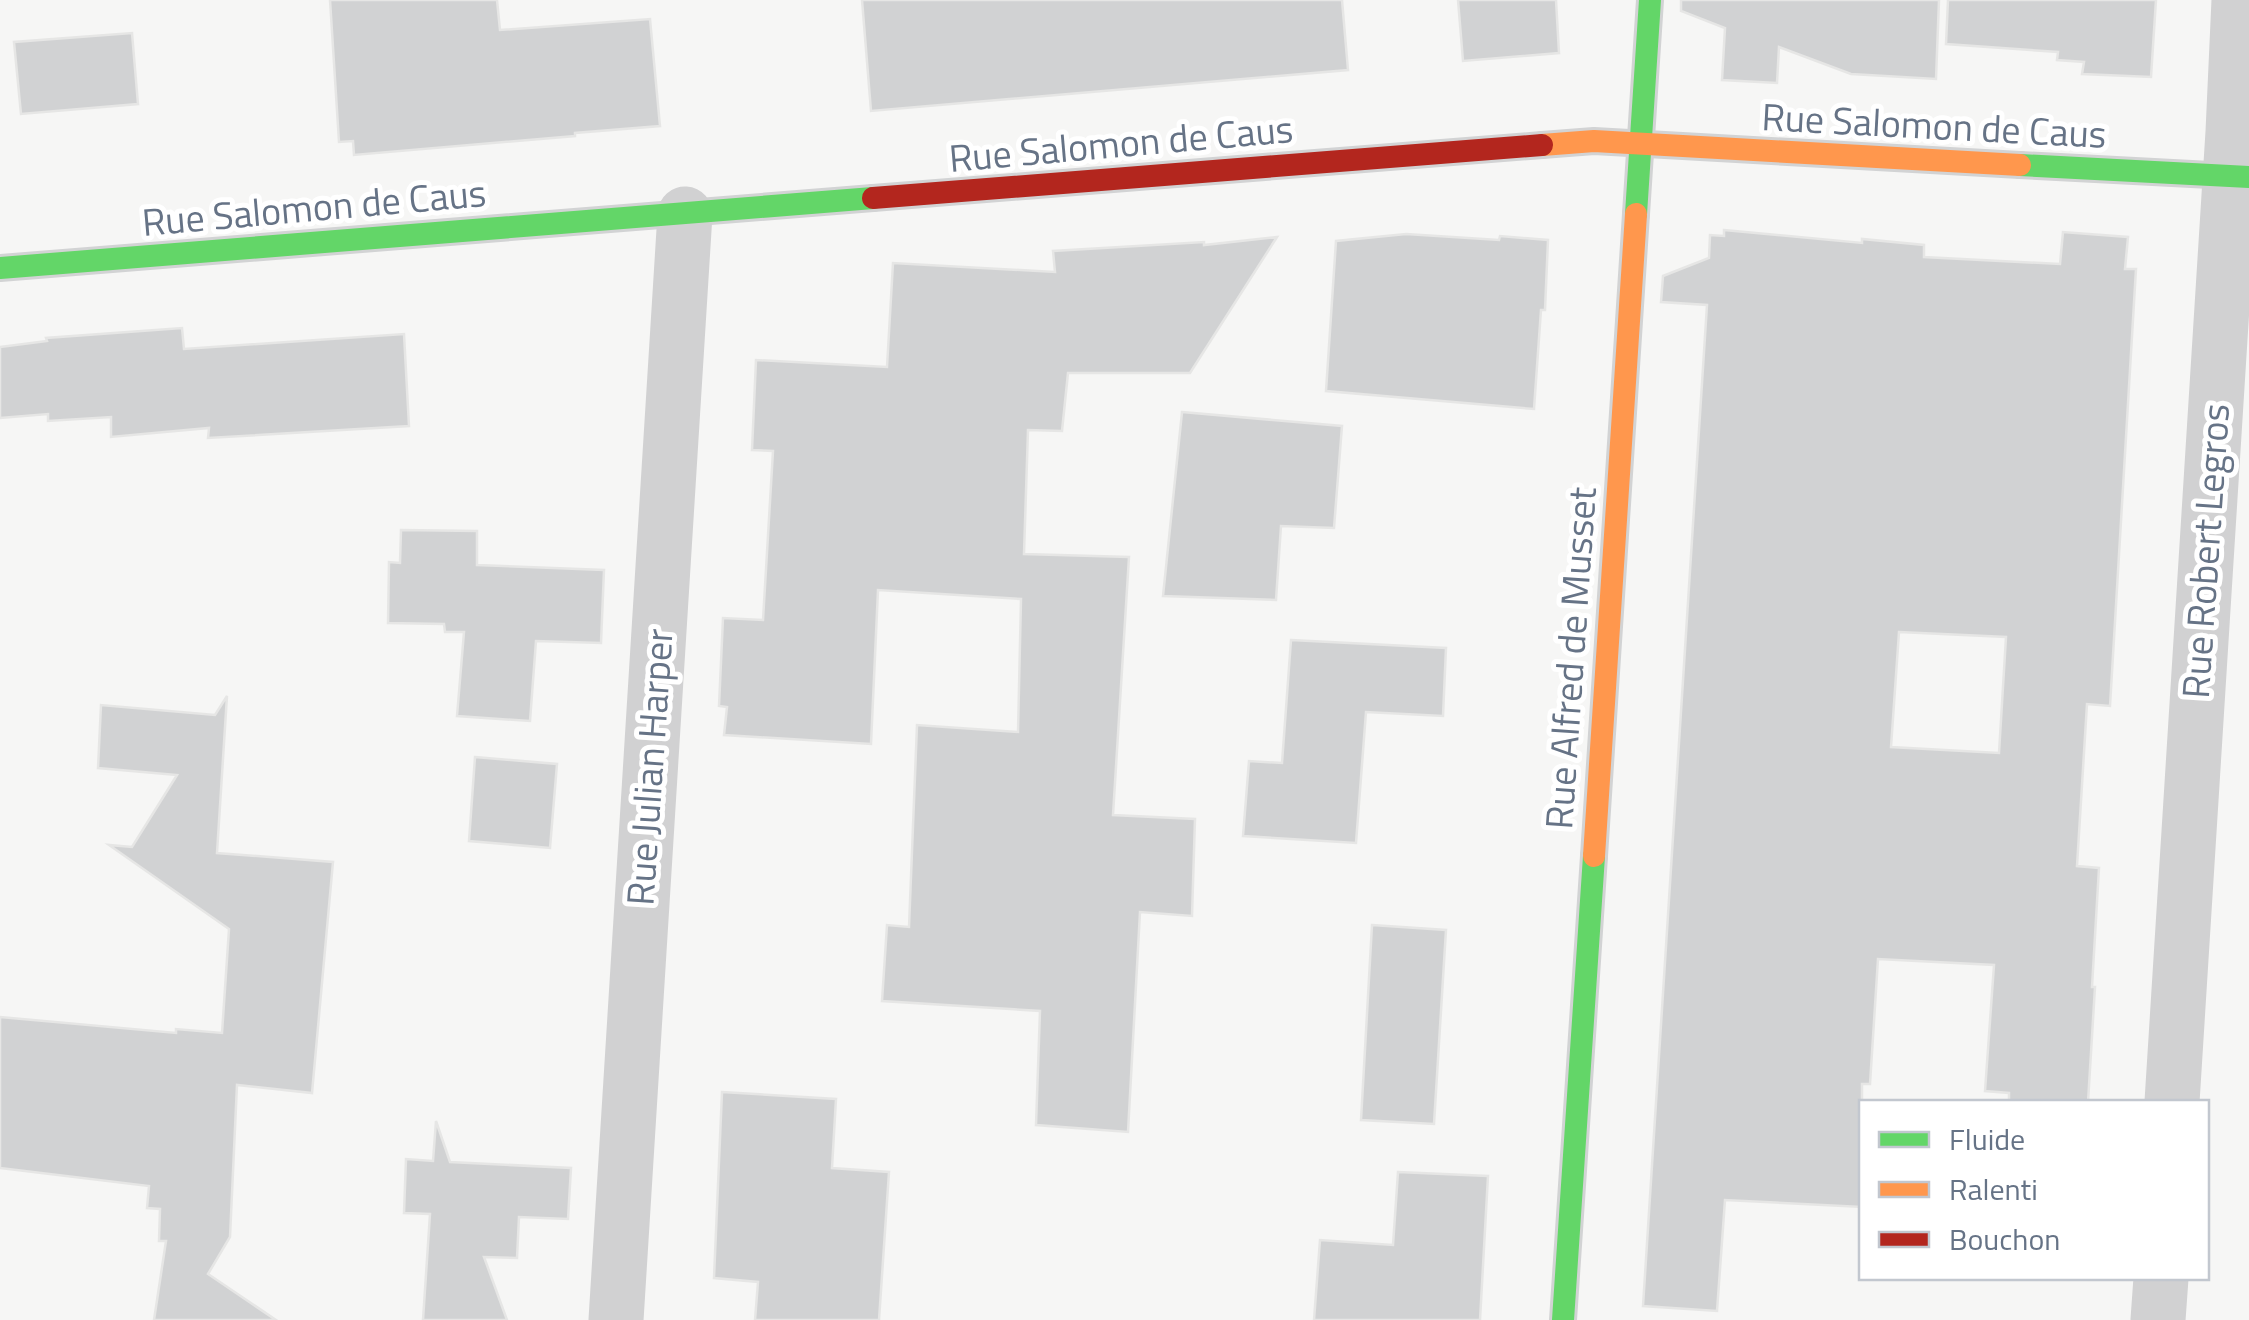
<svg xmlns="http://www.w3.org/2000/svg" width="2249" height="1320" font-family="'Titillium Web',sans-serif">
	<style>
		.building { fill: #d1d2d3; stroke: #e6e6e5; stroke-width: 2.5; fill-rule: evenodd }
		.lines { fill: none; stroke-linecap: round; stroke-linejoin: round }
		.fast-casing { stroke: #d2d3d4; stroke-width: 28 }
		.slow-casing { stroke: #d2d3d4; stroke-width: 28 }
		.jam-casing { stroke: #d2d3d4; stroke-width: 28 }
		.street { stroke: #d1d1d2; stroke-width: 55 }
		.fast { stroke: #63d668; stroke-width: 22 }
		.slow { stroke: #ff974d; stroke-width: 22 }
		.jam { stroke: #b3261e; stroke-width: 22 }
		.labels { text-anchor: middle; stroke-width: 10; stroke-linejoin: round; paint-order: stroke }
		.street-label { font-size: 38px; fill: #667386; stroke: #fff }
	</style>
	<rect width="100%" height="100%" fill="#f6f6f5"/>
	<g class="building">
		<path d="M330,0H497L500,30L650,19L660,126L575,133V136L354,155L353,141L339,142Z"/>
		<path d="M862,0H1342L1348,70L871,111Z"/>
		<path d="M1458,0H1556L1559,53L1463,61Z"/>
		<path d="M1681,0H1939L1936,79L1851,74L1779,47L1777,83L1722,80L1725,28L1681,11Z"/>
		<path d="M1948,0H2156L2151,77L2082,74L2084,62L2057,60L2058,52L1946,44Z"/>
		<path d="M132,33L138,104L21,114L14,42Z"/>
		<path d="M1724,230L1862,243V239L1924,245V257L2060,264L2063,232L2128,237L2125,269H2136L2110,706L2087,704L2077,866L2099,868L2092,987H2095L2088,1102H2009V1093L1985,1091L1994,965L1878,959L1870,1084H1862V1207L1725,1200L1717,1311L1643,1306L1707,305L1661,302L1663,276L1709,258L1710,235L1724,236ZM1899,632L2006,637L1999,753L1891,747Z"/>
		<path d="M1406,234L1499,240L1500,236L1548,240L1545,310H1541L1534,409L1326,391L1336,241Z"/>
		<path d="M1277,237L1190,373H1068L1062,431L1028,430L1024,554L1129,557L1113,815L1195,819L1192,916L1140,912L1128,1132L1036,1125L1040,1011L882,1001L887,925L909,927L917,725L1018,732L1021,599L878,590L871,744L724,735L727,707L719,706L723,618L763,620L773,451L752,450L756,360L887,367L893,263L1055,272L1053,251L1204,242V245Z"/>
		<path d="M182,328L184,349L404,334L409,426L208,438L209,428L111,437V417L48,421V414L0,418V347L47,341L46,338Z"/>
		<path d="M1182,412L1342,426L1334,528L1281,526L1276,600L1163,596Z"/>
		<path d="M401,530L477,531V565L604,570L601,643L536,641L530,721L457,716L464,632H445L444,624L388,623L389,562L400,563Z"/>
		<path d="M1291,640L1446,648L1443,716L1366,712L1356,843L1243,836L1249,761L1282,763Z"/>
		<path d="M227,696L217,853L333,862L312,1093L237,1085L230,1237L208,1274L276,1320H154L166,1241H159L160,1209L147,1208L149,1186L0,1168V1017L176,1033V1029L222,1033L229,929L109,845L132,847L177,775L98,768L101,705L215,715Z"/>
		<path d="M475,757L557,764L550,848L469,841Z"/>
		<path d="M1372,925L1446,930L1434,1124L1361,1120Z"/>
		<path d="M722,1092L836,1099L832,1168L889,1172L879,1320H755L758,1282L714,1278Z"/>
		<path d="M436,1121L450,1162L571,1168L568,1219L519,1217L517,1258L484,1257L507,1320H423L430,1214L404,1213L406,1159L433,1161Z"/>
		<path d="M1398,1172L1488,1176L1480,1320H1314L1320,1240L1393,1245Z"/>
	</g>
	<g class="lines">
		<g class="fast-casing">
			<g id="fast">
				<path d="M2020,165L2249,177"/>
				<path d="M1636,214L1650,0"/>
				<path d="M0,268L873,198"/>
				<path d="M1563,1320L1594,856"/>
			</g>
		</g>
		<g class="slow-casing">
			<g id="slow">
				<path d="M1542,145L1594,141L2020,165"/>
				<path d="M1594,856L1636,214"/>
			</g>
		</g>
		<g class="jam-casing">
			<path id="jam" d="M873,198L1542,145"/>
		</g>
		<g class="street">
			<path d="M2172,1102L2233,132L2239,0"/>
			<path d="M616,1320L685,214"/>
			<path d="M2158,1320L2161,1278"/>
		</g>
		<use href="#fast" class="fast"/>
		<use href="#slow" class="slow"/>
		<use href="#jam" class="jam"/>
	</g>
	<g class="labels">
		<g class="street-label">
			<text transform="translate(1934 126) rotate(3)" y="13">Rue Salomon de Caus</text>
			<text transform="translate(1121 144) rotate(-5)" y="13">Rue Salomon de Caus</text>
			<text transform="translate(314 208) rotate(-5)" y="13">Rue Salomon de Caus</text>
			<text transform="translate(2206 551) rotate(-86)" y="13">Rue Robert Legros</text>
			<text transform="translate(1571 658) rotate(-86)" y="13">Rue Alfred de Musset</text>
			<text transform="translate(650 767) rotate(-86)" y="13">Rue Julian Harper</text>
		</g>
	</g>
	<rect x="1859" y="1100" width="350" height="180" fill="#ffffff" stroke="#c2c7cf" stroke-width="2.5"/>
	<rect x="1879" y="1132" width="50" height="15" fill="#63d668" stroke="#c2c7cf" stroke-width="2.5"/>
	<text x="1949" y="1150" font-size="30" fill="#667386">Fluide</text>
	<rect x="1879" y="1182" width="50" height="15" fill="#ff974d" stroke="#c2c7cf" stroke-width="2.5"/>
	<text x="1949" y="1200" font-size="30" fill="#667386">Ralenti</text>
	<rect x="1879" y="1232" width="50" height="15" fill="#b3261e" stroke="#c2c7cf" stroke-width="2.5"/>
	<text x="1949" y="1250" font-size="30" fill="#667386">Bouchon</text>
</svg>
